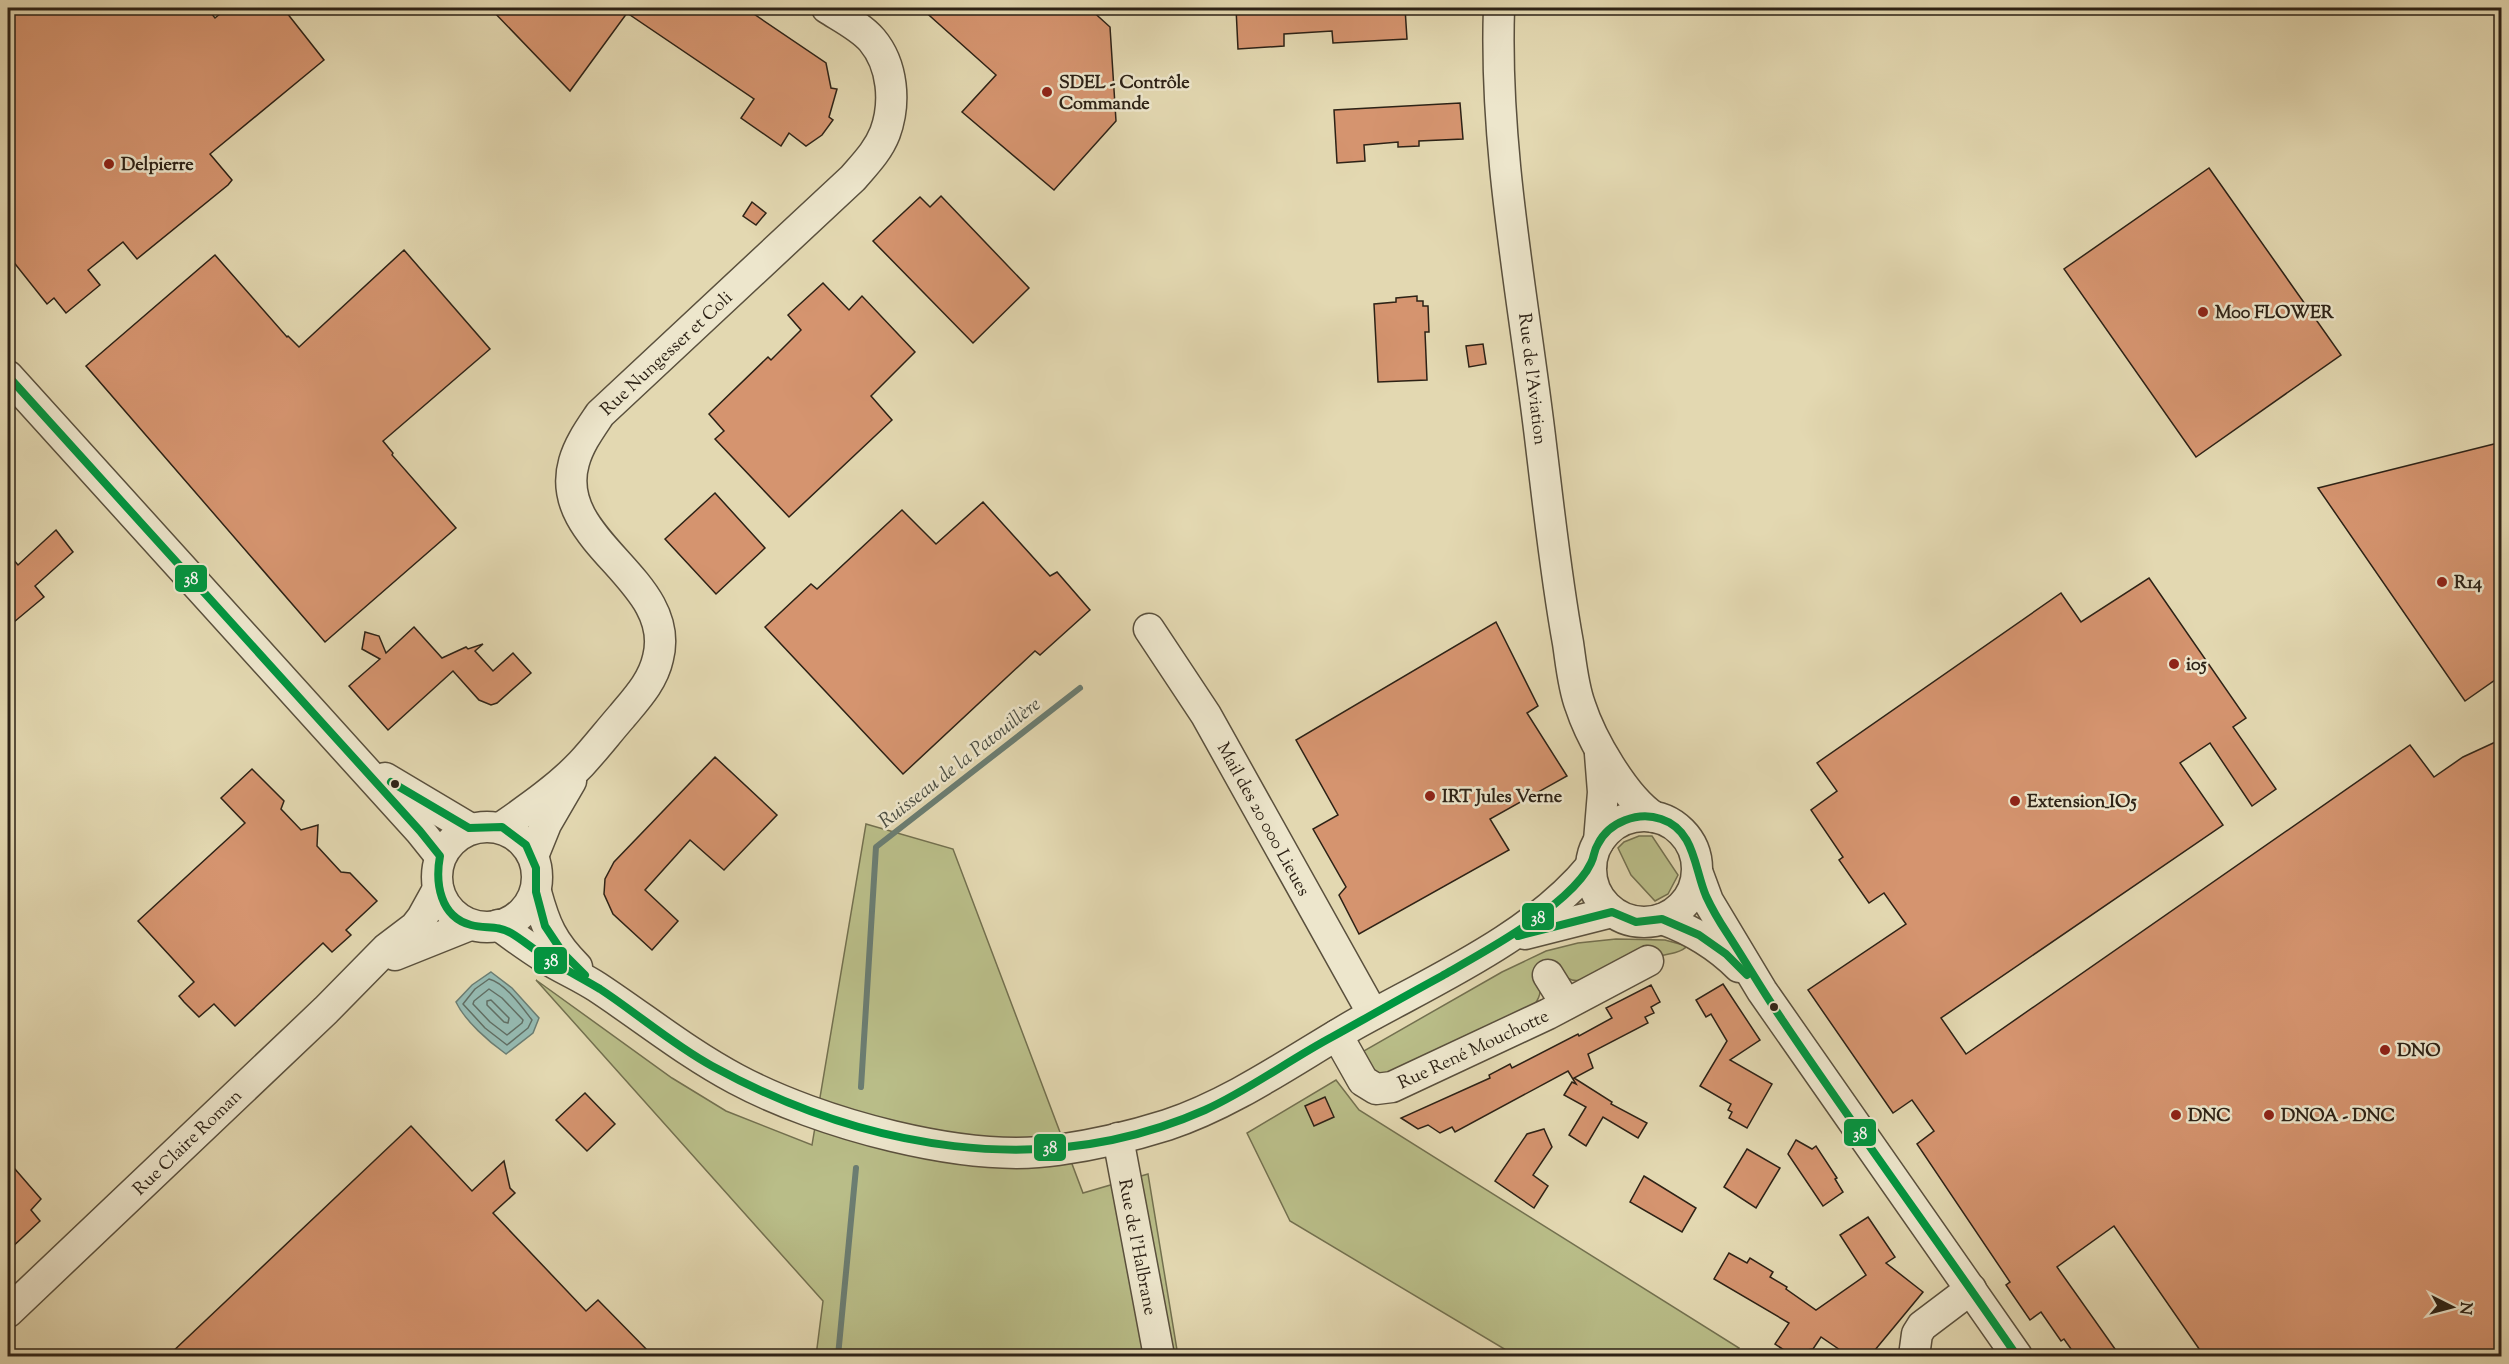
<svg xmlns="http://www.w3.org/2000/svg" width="2509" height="1364" font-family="'Sorts Mill Goudy',serif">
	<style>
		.green { fill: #b9bd88; stroke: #73704f; stroke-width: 1.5 }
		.water { fill: #95b9b0; stroke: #6b7d72; stroke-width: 1.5 }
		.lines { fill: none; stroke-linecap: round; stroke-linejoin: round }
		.shore { stroke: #616e63; stroke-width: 1.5 }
		.stream { stroke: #6b7d72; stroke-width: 6 }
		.building { fill: #d5946f; stroke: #2d2216; stroke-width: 1.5 }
		.minor-casing { stroke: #5a503d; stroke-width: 33 }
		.minor { stroke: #ede6cc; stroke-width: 30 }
		.bus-1-casing { stroke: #ede6cc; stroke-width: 12 }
		.bus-1 { stroke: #009640; stroke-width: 8 }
		.poi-dot { fill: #8f2418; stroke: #ede6cc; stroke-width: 2 }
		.bus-dot { fill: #2d2216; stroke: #ede6cc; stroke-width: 2 }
		.labels { text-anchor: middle; stroke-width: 5; stroke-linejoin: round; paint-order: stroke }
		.poi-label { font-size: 18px; font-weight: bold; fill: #2d2216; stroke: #ede6cc; text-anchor: start }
		.street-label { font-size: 18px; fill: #2d2216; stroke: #ede6cc }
		.water-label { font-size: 20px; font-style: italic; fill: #4c4f44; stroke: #ede6cc }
		.line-badge { stroke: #ede6cc; stroke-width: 2 }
		.badge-label { font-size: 16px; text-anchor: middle; font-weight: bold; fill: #fff }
	</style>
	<rect width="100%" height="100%" fill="#e3d8b1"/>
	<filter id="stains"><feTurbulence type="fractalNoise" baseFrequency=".00333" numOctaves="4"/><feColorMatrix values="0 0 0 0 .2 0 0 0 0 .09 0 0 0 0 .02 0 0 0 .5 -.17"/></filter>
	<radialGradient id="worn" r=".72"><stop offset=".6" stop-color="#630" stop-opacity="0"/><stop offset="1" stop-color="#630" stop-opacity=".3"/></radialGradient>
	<g class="green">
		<path d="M866,824L953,849L1083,1193L1148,1174L1178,1356H816L823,1301L536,980L672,1078L726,1111L812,1145Z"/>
		<path d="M1639,836H1652L1678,875L1668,894L1655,901L1631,875L1618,848L1624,842Z"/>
		<path d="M1616,939L1665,940L1687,946C1680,955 1656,955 1644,959C1628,964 1586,984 1572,980C1562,977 1558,968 1553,961L1535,970C1540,984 1544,993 1534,1005L1384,1079L1355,1056L1502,972L1546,951L1578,943Z"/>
		<path d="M1336,1080L1359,1110L1739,1348L1734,1356H1516L1290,1221L1247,1133Z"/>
	</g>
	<path class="water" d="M491,972L512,988L539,1018L533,1033L506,1054C489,1042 465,1021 456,1002L472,985Z"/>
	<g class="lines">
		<g class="shore">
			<path d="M489,979C505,983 522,1007 532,1020L528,1028L507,1045L485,1028L463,1004L475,989Z"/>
			<path d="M489,989L502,998L523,1020L522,1023L507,1035L490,1022L473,1004L474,1001Z"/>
			<path d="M491,1000L509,1018L508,1023L504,1022L487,1005V1001Z"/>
		</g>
		<g class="stream">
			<path d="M861,1087L876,847L1080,688"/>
			<path d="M838,1356L856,1168"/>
		</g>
	</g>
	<g class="building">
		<path d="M8,8H207L215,18L227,8H283L324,60L210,154L232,180L228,185L137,259L123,242L88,270L100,285L66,313L54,298L47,304L8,255Z"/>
		<path d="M490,8H745L826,63L831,88L837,89L829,117L833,120L822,135L806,146L789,133L781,146L741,118L754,99L627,13L570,91Z"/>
		<path d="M921,8H1089L1110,27L1116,121L1054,190L962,112L996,75Z"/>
		<path d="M1236,8H1405L1407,39L1333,43L1332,31L1284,34V46L1238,49Z"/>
		<path d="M1460,103L1463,139L1419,141V146L1398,147V142L1364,145L1365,161L1337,163L1334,110Z"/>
		<path d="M2209,168L2341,355L2196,457L2064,269Z"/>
		<path d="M941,196L1029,288L973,343L873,241L920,197L930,207Z"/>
		<path d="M752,202L766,213L756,225L743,216Z"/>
		<path d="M404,250L490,349L383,441L393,453L392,455L456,528L325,642L86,366L215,255L287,337L288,336L299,347Z"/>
		<path d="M823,283L849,310L862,296L915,352L871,396L892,420L789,517L715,439L724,431L709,414L768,357L771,360L801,330L788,315Z"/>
		<path d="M1417,296V301H1423V306H1428L1429,332H1425L1427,380L1378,382L1374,304L1396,302V298Z"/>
		<path d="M1483,344L1486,364L1469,367L1466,346Z"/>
		<path d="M2502,442V675L2465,701L2318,488Z"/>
		<path d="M715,493L765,548L716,594L665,539Z"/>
		<path d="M983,502L1050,576L1057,572L1090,610L1040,655L1035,651L903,774L765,627L811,584L817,589L902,510L936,544Z"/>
		<path d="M56,530L73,552L35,586L44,597L8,627V553L18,565Z"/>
		<path d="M2149,578L2246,718L2233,727L2276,789L2252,806L2210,743L2180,763L2223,825L1941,1018L1966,1054L2410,745L2434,777L2463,757L2502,739V1356H2204L2114,1226L2057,1267L2120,1356H2076L2064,1339L2061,1341L2041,1312L2030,1320L2006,1285L2010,1282L1917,1144L1934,1131L1912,1100L1893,1113L1808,990L1906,924L1884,893L1869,903L1839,860L1843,857L1811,810L1837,791L1817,763L2061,593L2081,622Z"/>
		<path d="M1496,622L1538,706L1527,713L1567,776L1490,819L1509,850L1359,934L1339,895L1346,887L1313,829L1338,815L1296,740Z"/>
		<path d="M414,627L442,658L466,647L468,649L483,644L475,651L493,671L513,653L531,673L497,703L491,705L479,700L453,671L388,730L349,686L380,659L362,649L365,632L379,636L386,653Z"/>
		<path d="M715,757L777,815L724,870L690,840L645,890L678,921L652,950L613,914L604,894L605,879L614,862Z"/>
		<path d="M252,769L284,801L281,809L301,830L318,825L317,846L341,872L350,873L377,901L346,930L351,935L332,952L323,943L235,1026L214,1004L199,1017L184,1002L179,996L194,982L138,921L245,823L221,798Z"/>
		<path d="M1723,984L1760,1040L1730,1060L1772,1084L1747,1128L1729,1118L1732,1112L1728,1110L1731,1104L1700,1086L1727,1041L1711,1014L1706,1017L1696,1000Z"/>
		<path d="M1651,985L1660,1002L1651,1007L1654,1013L1645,1017L1648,1023L1588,1054L1593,1068L1574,1078L1612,1102L1611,1104L1647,1123L1638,1138L1603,1117L1586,1146L1569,1135L1586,1107L1564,1095L1572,1082L1576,1084L1568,1071L1455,1132L1452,1127L1440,1133L1428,1125L1418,1129L1401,1118L1490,1078L1489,1075L1510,1064L1512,1068L1578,1034L1579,1036L1612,1018L1606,1008Z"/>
		<path d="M585,1093L615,1124L587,1151L556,1120Z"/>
		<path d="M1325,1097L1334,1117L1314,1126L1305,1106Z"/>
		<path d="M411,1126L472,1191L504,1161L510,1188L515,1193L493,1213L586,1311L598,1300L653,1356H168Z"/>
		<path d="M1544,1129L1552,1147L1533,1175L1548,1186L1534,1208L1495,1181L1527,1134Z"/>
		<path d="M1796,1140L1812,1149L1816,1146L1837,1178L1835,1179L1843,1192L1823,1206L1788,1154Z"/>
		<path d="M1747,1149L1780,1168L1756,1208L1724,1187Z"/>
		<path d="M8,1161L41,1199L31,1210L40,1221L8,1251Z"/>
		<path d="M1644,1176L1696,1208L1682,1232L1630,1202Z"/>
		<path d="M1868,1217L1895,1257L1886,1263L1923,1292L1870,1356H1849L1821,1337L1813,1349L1801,1351L1798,1356H1793L1775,1344L1789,1323L1714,1279L1729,1253L1747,1263L1750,1258L1773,1272L1770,1277L1787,1287L1786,1289L1816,1310L1866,1275L1840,1235Z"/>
	</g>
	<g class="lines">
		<g class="minor-casing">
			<g id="minor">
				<path d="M1499,8C1494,154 1524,300 1541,445C1549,511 1556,577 1568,643C1571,663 1573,686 1580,705C1591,739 1624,797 1654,817"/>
				<path d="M8,376L420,831L440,856"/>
				<path d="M1149,629L1206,715L1373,1014"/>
				<path d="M385,778L469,828"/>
				<circle cx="1644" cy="869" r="53"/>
				<circle cx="487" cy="877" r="50"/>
				<path d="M502,827C529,808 558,788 581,764C595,749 608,732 622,716C637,698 653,681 658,658C678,579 551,542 574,462C579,444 590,429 600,414L853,178C865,164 878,151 885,133C896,103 893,65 872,40C861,27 841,17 827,8"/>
				<path d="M1599,841L1603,792L1600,754"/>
				<path d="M533,856L546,824L571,781"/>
				<path d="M1698,874L1708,901L1762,991L2017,1356"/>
				<path d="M536,892C545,925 552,942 577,967"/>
				<path d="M1662,919C1692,930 1717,945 1739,967"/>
				<path d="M498,925C513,936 528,947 544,957C561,968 580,976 597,987C644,1018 687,1053 736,1079C818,1123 966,1164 1058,1150C1094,1145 1132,1136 1167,1125C1233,1103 1292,1061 1352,1026C1432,981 1532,938 1591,866"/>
				<path d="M1525,934L1612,912"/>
				<path d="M395,955L470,925"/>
				<path d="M1548,975L1566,1004"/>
				<path d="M1337,1035L1363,1081L1376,1089L1392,1087L1548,1014L1648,961"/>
				<path d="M1118,1138L1159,1356"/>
				<path d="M8,1312L326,1010L386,949L415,927L422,918L438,889"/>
				<path d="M1914,1356L1917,1334L1922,1326L1971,1289"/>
			</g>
		</g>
		<use href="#minor" class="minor"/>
		<g class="bus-1-casing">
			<g id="bus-1">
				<path d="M8,376L420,831L440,856C435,883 440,917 471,925C486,929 497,925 511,933C523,940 534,950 546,957C563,969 582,978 600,989C638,1014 672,1044 712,1066C863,1149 1043,1182 1205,1110C1249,1090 1289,1060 1332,1037C1368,1017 1405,996 1442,976C1484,952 1528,928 1564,896C1574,887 1585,876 1591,863C1595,855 1593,852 1598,844C1609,822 1638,811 1661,819C1695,830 1694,868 1706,896C1712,909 1719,921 1727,933C1746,962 1763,992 1783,1021C1859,1134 1940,1244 2017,1356"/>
				<path d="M391,782L469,828L502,827L526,845L536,868V892L545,926L563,953L585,975"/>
				<path d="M1518,936L1612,912L1636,922L1662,919L1699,935L1726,954L1747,975"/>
			</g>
		</g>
		<use href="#bus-1" class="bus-1"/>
	</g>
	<g class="poi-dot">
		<circle cx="1047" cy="92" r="6"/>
		<circle cx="109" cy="164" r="6"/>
		<circle cx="2203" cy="312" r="6"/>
		<circle cx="2442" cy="582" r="6"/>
		<circle cx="2174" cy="664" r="6"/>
		<circle cx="1430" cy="796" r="6"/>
		<circle cx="2015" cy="801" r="6"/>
		<circle cx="2385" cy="1050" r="6"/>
		<circle cx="2176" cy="1115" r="6"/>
		<circle cx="2269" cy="1115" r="6"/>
	</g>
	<g class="bus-dot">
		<circle cx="395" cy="784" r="5"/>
		<circle cx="1774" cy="1007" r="5"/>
	</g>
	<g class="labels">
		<g class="poi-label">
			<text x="1059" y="88">SDEL - Contrôle<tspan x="1059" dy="21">Commande</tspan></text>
			<text x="121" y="170">Delpierre</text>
			<text x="2215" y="318">M00 FLOWER</text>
			<text x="2454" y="588">R14</text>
			<text x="2186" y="670">i05</text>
			<text x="1442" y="802">IRT Jules Verne</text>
			<text x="2027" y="807">Extension_IO5</text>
			<text x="2397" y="1056">DNO</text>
			<text x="2188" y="1121">DNC</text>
			<text x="2281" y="1121">DNOA - DNC</text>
		</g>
		<g class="street-label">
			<text transform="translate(666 353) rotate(-43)" y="6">Rue Nungesser et Coli</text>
			<text transform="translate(1533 379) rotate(83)" y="6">Rue de l'Aviation</text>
			<text transform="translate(1264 819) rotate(61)" y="6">Mail des 20 000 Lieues</text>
			<text transform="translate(1473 1049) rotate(-25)" y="6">Rue René Mouchotte</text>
			<text transform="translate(187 1142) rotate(-44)" y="6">Rue Claire Roman</text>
			<text transform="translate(1138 1247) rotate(79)" y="6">Rue de l'Halbrane</text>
		</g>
		<g class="water-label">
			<text transform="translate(959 762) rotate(-38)" y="7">Ruisseau de la Patouillère</text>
		</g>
	</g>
	<g class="line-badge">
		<rect x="174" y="564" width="34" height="29" rx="6" fill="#009640"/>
		<rect x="1521" y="902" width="34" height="29" rx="6" fill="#009640"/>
		<rect x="533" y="946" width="35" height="29" rx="6" fill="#009640"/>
		<rect x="1843" y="1118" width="34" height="29" rx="6" fill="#009640"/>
		<rect x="1033" y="1133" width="34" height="29" rx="6" fill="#009640"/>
	</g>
	<g class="badge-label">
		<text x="191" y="584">38</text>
		<text x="1538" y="923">38</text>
		<text x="551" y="966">38</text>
		<text x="1860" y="1139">38</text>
		<text x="1050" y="1153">38</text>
	</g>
	<rect width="2509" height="1364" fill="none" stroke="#e3d8b1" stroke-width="30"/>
	<rect x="9" y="9" width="2491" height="1346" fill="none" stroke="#2d2216" stroke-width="3"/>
	<rect x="15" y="15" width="2479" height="1334" fill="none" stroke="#2d2216" stroke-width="1.5"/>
	<g transform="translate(2452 1307) rotate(96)" stroke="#ede6cc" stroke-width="4.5" paint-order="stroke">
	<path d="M0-4.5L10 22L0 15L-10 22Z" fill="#2d2216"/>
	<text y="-9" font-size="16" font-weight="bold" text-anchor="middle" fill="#2d2216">N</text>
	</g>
	<rect width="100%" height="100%" filter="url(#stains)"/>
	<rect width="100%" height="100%" fill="url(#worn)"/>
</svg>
